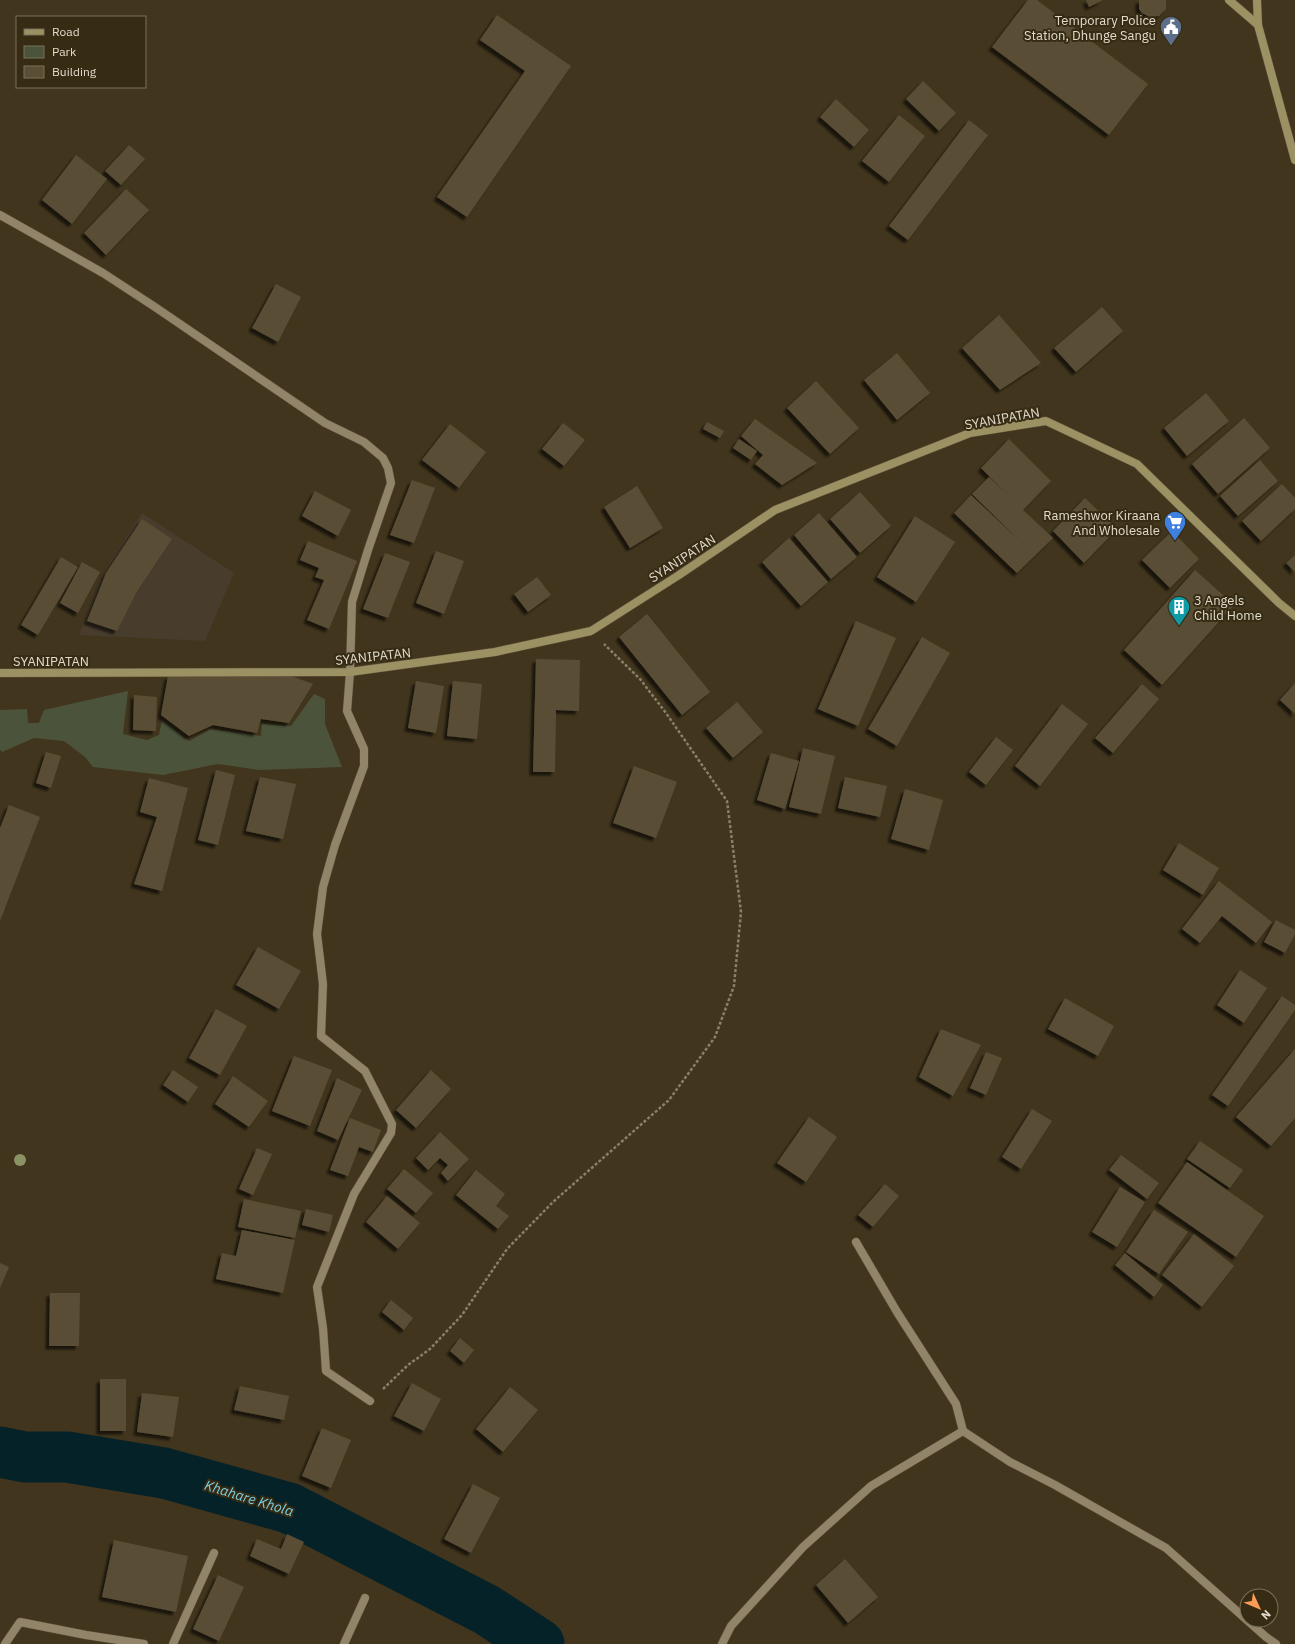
<svg xmlns="http://www.w3.org/2000/svg" width="1295" height="1644" font-family="'IBM Plex Sans',sans-serif">
	<style>
		.industrial { fill: #483c2d }
		.green { fill: #4b543a }
		.lines { fill: none; stroke-linecap: round; stroke-linejoin: round }
		.river { stroke: #062229; stroke-width: 51 }
		.building { fill: #5a4e35; filter: url(#shadow) }
		.street-casing { stroke: #5b513c; stroke-width: 9 }
		.secondary-casing { stroke: #5b513c; stroke-width: 9 }
		.path { stroke: #89806c; stroke-width: 2.5; stroke-dasharray: 3 2; stroke-linecap: butt }
		.street { stroke: #918469; stroke-width: 8 }
		.secondary { stroke: #9c9163; stroke-width: 8 }
		.tree { fill: #8b9263 }
		.labels { text-anchor: middle; stroke-width: 4; stroke-linejoin: round; paint-order: stroke }
		.poi-label { font-size: 13px; fill: #e2dbcc; stroke: #362b13; text-anchor: end }
		.street-label { font-size: 13px; fill: #e2dbcc; stroke: #362b13 }
		.water-label { font-size: 14px; font-style: italic; fill: #7bd0e7; stroke: #362b13 }
	</style>
	<defs>
		<filter id="shadow"><feDropShadow dx="-3.5" dy="3.5" stdDeviation="1" flood-color="#0009"/></filter>
	</defs>
	<rect width="100%" height="100%" fill="#41351d"/>
	<path class="industrial" d="M142,513L234,573L205,641L79,635L103,573Z"/>
	<path class="green" d="M128,691L123,734L147,740L159,735L162,720L189,741L211,729L261,736L262,724L291,726L314,694L325,699V724L342,767L260,770L218,764L163,775L93,767L85,757L64,741L34,738L2,752L0,750V710L27,709L28,723H39L44,710Z"/>
	<g class="lines">
		<path class="river" d="M0,1452L25,1457H67L164,1473L289,1508L487,1610L539,1644"/>
	</g>
	<g class="building">
		<path d="M1028,0H1037L1148,84L1109,135L992,47Z"/>
		<path d="M1086,0H1103L1089,7Z"/>
		<path d="M1139,0H1166V9L1159,16L1150,17L1142,13L1139,9Z"/>
		<path d="M497,15L571,66L467,217L437,197L525,71L480,40Z"/>
		<path d="M923,81L956,113L939,131L906,99Z"/>
		<path d="M836,99L869,130L854,147L820,117Z"/>
		<path d="M899,115L925,136L889,182L862,161Z"/>
		<path d="M969,120L988,135L908,240L889,226Z"/>
		<path d="M129,145L145,159L121,185L105,171Z"/>
		<path d="M76,155L107,179L72,224L42,200Z"/>
		<path d="M126,189L149,210L106,255L84,233Z"/>
		<path d="M276,284L301,297L278,342L252,328Z"/>
		<path d="M1102,307L1123,331L1076,372L1054,348Z"/>
		<path d="M999,315L1041,363L1000,390L962,348Z"/>
		<path d="M897,353L930,393L897,420L864,380Z"/>
		<path d="M816,381L859,428L830,454L787,408Z"/>
		<path d="M1206,393L1229,421L1187,456L1164,428Z"/>
		<path d="M1244,418L1270,448L1218,494L1192,464Z"/>
		<path d="M755,419L817,463L782,485L755,464L763,455L741,436Z"/>
		<path d="M707,422L724,431L720,438L703,429Z"/>
		<path d="M563,423L585,440L564,466L542,449Z"/>
		<path d="M450,424L486,452L459,488L422,460Z"/>
		<path d="M739,439L757,451L751,460L733,448Z"/>
		<path d="M1009,439L1051,481L1023,510L1053,538L1017,573L954,513L971,495L1024,545L972,494L989,477L1008,495L981,468Z"/>
		<path d="M1260,460L1278,481L1238,516L1220,496Z"/>
		<path d="M412,480L435,488L414,543L390,535Z"/>
		<path d="M1282,484L1295,498V509L1261,541L1242,521Z"/>
		<path d="M637,486L663,528L630,548L604,507Z"/>
		<path d="M315,491L351,510L338,536L302,516Z"/>
		<path d="M860,492L891,526L860,553L830,519Z"/>
		<path d="M1085,498L1117,529L1084,563L1053,531Z"/>
		<path d="M819,513L857,557L831,579L794,535Z"/>
		<path d="M915,516L955,542L916,602L877,577Z"/>
		<path d="M142,519L172,539L136,593L117,631L87,621L106,573Z"/>
		<path d="M1172,531L1199,559L1170,588L1142,560Z"/>
		<path d="M789,538L828,582L801,606L762,562Z"/>
		<path d="M308,541L357,561L329,629L307,620L324,580L315,577L319,568L300,560Z"/>
		<path d="M436,551L464,561L444,614L416,603Z"/>
		<path d="M385,553L410,562L388,618L363,609Z"/>
		<path d="M1295,555V572L1286,563Z"/>
		<path d="M61,557L78,567L38,635L21,625Z"/>
		<path d="M82,562L100,572L78,613L60,603Z"/>
		<path d="M1195,570L1234,605L1162,685L1124,650Z"/>
		<path d="M537,577L551,595L528,612L514,594Z"/>
		<path d="M647,614L710,692L682,715L619,637Z"/>
		<path d="M856,621L896,638L858,726L818,709Z"/>
		<path d="M922,637L950,653L897,746L868,729Z"/>
		<path d="M536,659L580,660L579,711L556,710L555,772H533Z"/>
		<path d="M168,676H291L313,684L289,723L261,719L257,733L213,725L189,736L161,715Z"/>
		<path d="M416,681L444,686L436,733L408,728Z"/>
		<path d="M453,681L482,684L477,739L447,736Z"/>
		<path d="M1295,683V714L1280,700Z"/>
		<path d="M1142,684L1159,699L1113,753L1095,738Z"/>
		<path d="M134,695L157,697L156,731L133,730Z"/>
		<path d="M737,702L763,732L733,758L706,728Z"/>
		<path d="M1062,704L1088,724L1040,786L1015,766Z"/>
		<path d="M996,737L1013,750L986,785L969,772Z"/>
		<path d="M803,748L835,756L821,814L789,807Z"/>
		<path d="M46,752L61,756L51,788L36,783Z"/>
		<path d="M771,753L799,761L785,809L757,800Z"/>
		<path d="M634,766L677,782L656,838L613,823Z"/>
		<path d="M216,770L235,775L218,845L198,840Z"/>
		<path d="M260,777L296,784L283,839L246,831Z"/>
		<path d="M845,777L887,786L880,817L838,808Z"/>
		<path d="M149,778L188,788L162,891L134,884L157,817L140,812Z"/>
		<path d="M905,789L943,800L929,850L891,839Z"/>
		<path d="M9,805L40,817L0,921V828Z"/>
		<path d="M1179,843L1219,868L1203,895L1163,870Z"/>
		<path d="M1219,881L1272,922L1256,943L1222,916L1200,943L1182,929Z"/>
		<path d="M1276,920L1295,930V934L1285,953L1264,942Z"/>
		<path d="M258,947L301,971L279,1009L236,985Z"/>
		<path d="M1240,970L1267,988L1244,1023L1217,1005Z"/>
		<path d="M1282,996L1295,1005V1010L1228,1106L1212,1095Z"/>
		<path d="M1065,998L1114,1026L1098,1056L1048,1029Z"/>
		<path d="M216,1009L247,1026L220,1075L189,1058Z"/>
		<path d="M941,1029L981,1045L953,1096L919,1077Z"/>
		<path d="M1295,1049V1118L1271,1146L1236,1117Z"/>
		<path d="M986,1052L1002,1058L986,1095L970,1088Z"/>
		<path d="M294,1056L332,1070L310,1126L272,1111Z"/>
		<path d="M173,1070L198,1087L188,1102L163,1085Z"/>
		<path d="M431,1070L451,1089L416,1128L396,1110Z"/>
		<path d="M233,1076L268,1101L249,1127L215,1104Z"/>
		<path d="M337,1078L362,1090L338,1140L317,1131Z"/>
		<path d="M1032,1109L1052,1121L1021,1169L1002,1157Z"/>
		<path d="M809,1117L837,1137L806,1182L777,1163Z"/>
		<path d="M350,1118L381,1130L373,1152L359,1147L348,1176L330,1170Z"/>
		<path d="M440,1132L469,1159L448,1181L441,1173L448,1165L440,1158L428,1170L416,1158Z"/>
		<path d="M1200,1141L1243,1170L1230,1188L1187,1159Z"/>
		<path d="M257,1148L272,1154L253,1195L239,1189Z"/>
		<path d="M1121,1155L1159,1183L1147,1199L1109,1170Z"/>
		<path d="M1187,1162L1264,1216L1236,1257L1158,1203Z"/>
		<path d="M404,1169L433,1193L416,1213L387,1189Z"/>
		<path d="M476,1170L505,1194L496,1206L509,1216L498,1229L456,1195Z"/>
		<path d="M885,1184L899,1196L873,1227L858,1215Z"/>
		<path d="M1120,1187L1145,1202L1117,1247L1092,1232Z"/>
		<path d="M387,1196L420,1223L398,1249L366,1222Z"/>
		<path d="M244,1199L301,1211L295,1238L238,1227Z"/>
		<path d="M306,1209L333,1215L329,1232L302,1225Z"/>
		<path d="M1154,1210L1188,1232L1159,1274L1126,1252Z"/>
		<path d="M242,1230L295,1240L289,1266L264,1261L289,1266L283,1293L216,1279L222,1253L236,1256Z"/>
		<path d="M1194,1234L1234,1266L1202,1307L1162,1275Z"/>
		<path d="M1125,1253L1163,1285L1154,1297L1115,1265Z"/>
		<path d="M0,1263L9,1267L0,1288Z"/>
		<path d="M50,1293H80L79,1346H49Z"/>
		<path d="M391,1300L413,1318L404,1330L382,1312Z"/>
		<path d="M460,1338L474,1350L464,1363L450,1351Z"/>
		<rect x="100" y="1379" width="26" height="52"/>
		<path d="M412,1383L441,1399L424,1431L394,1416Z"/>
		<path d="M240,1386L289,1396L284,1420L234,1410Z"/>
		<path d="M510,1387L538,1410L503,1452L476,1429Z"/>
		<path d="M142,1393L179,1397L173,1437L137,1432Z"/>
		<path d="M322,1428L351,1440L331,1488L302,1476Z"/>
		<path d="M473,1484L500,1498L471,1553L444,1539Z"/>
		<path d="M287,1534L304,1542L289,1574L250,1556L257,1539L281,1549Z"/>
		<path d="M114,1540L188,1556L176,1612L102,1597Z"/>
		<path d="M845,1559L878,1597L848,1623L816,1585Z"/>
		<path d="M218,1575L244,1587L219,1641L193,1629Z"/>
	</g>
	<g class="lines">
		<g class="street-casing">
			<g id="street">
				<path d="M0,215L103,273L155,307L325,423L364,442L383,458L388,468L391,483L368,550L352,602L350,672L347,711L364,749V766L335,845L323,887L317,934L323,984L321,1036L365,1071L392,1124L391,1133L354,1194L317,1287L323,1328L326,1371L370,1401"/>
				<path d="M856,1242L897,1312L956,1404L963,1431"/>
				<path d="M5,1644L20,1622L86,1635L144,1644"/>
				<path d="M173,1644L214,1553"/>
				<path d="M344,1644L365,1598"/>
				<path d="M722,1644L731,1626L803,1547L871,1486L963,1431L1010,1462L1055,1485L1166,1548L1266,1637L1276,1644"/>
			</g>
		</g>
		<g class="secondary-casing">
			<g id="secondary">
				<path d="M1229,0L1258,25L1295,160"/>
				<path d="M1257,0L1258,25"/>
				<path d="M0,673L350,672L495,652L591,631L679,575L775,510L970,433L1046,421L1137,464L1279,603L1295,616"/>
			</g>
		</g>
		<path class="path" d="M383,1389L408,1365L430,1349L462,1315L507,1249L553,1202L669,1100L715,1037L734,986L741,912L727,801L666,713L640,679L604,644"/>
		<use href="#street" class="street"/>
		<use href="#secondary" class="secondary"/>
	</g>
	<circle class="tree" cx="20" cy="1160" r="6"/>
	<defs>
		<g id="civic-pin" transform="scale(1.15)"><path d="M0 17L-7.5 6A9.5 9.5 0 1 1 7.5 6Z" fill="#5c6f8a" stroke="#362b13"/><path d="M-.6-6.5H3V-4.5H.6V-3L4-1V1h2V6H-6V1h2V-1L-.6-3ZM-1.2 2.5V6h2.4V2.5Z" fill="#fff"/></g>
		<g id="supermarket-pin" transform="scale(1.15)"><path d="M0 17L-7.5 6A9.5 9.5 0 1 1 7.5 6Z" fill="#3f7fe0" stroke="#362b13"/><path d="M-6-5.5h2.5l.6 2H6L4.5 2H-2.5L-4.4-4H-6ZM-1.5 3.2a1.3 1.3 0 1 0 .1 0ZM3 3.2a1.3 1.3 0 1 0 .1 0Z" fill="#fff"/></g>
		<g id="building-pin" transform="scale(1.15)"><path d="M0 17L-7.5 6A9.5 9.5 0 1 1 7.5 6Z" fill="#0f9aa8" stroke="#362b13"/><path d="M-4-6H4V6H1V3H-1V6H-4ZM-2.5-4.3h1.7v1.8h-1.7ZM.8-4.3h1.7v1.8H.8ZM-2.5-1h1.7V.8h-1.7ZM.8-1h1.7V.8H.8Z" fill="#fff"/></g>
	</defs>
	<g fill-rule="evenodd">
		<use href="#civic-pin" x="1171" y="27"/>
		<use href="#supermarket-pin" x="1175" y="522"/>
		<use href="#building-pin" x="1179" y="607"/>
	</g>
	<g class="labels">
		<g class="poi-label">
			<text x="1156" y="25">Temporary Police<tspan x="1156" dy="15">Station, Dhunge Sangu</tspan></text>
			<text x="1160" y="520">Rameshwor Kiraana<tspan x="1160" dy="15">And Wholesale</tspan></text>
			<text x="1194" y="605" text-anchor="start">3 Angels<tspan x="1194" dy="15">Child Home</tspan></text>
		</g>
		<g class="street-label">
			<text transform="translate(1002 418) rotate(-10)" y="5">SYANIPATAN</text>
			<text transform="translate(682 558) rotate(-33)" y="5">SYANIPATAN</text>
			<text transform="translate(373 656) rotate(-6)" y="5">SYANIPATAN</text>
			<text x="51" y="666">SYANIPATAN</text>
		</g>
		<g class="water-label">
			<text transform="translate(249 1498) rotate(17)" y="5">Khahare Khola</text>
		</g>
	</g>
	<rect x="16" y="16" width="130" height="72" fill="#362b13" stroke="#7b715d"/>
	<rect x="24" y="29" width="20" height="6" fill="#9c9163" stroke="#7b715d"/>
	<text x="52" y="36" font-size="12" fill="#e2dbcc">Road</text>
	<rect x="24" y="46" width="20" height="12" fill="#4b543a" stroke="#7b715d"/>
	<text x="52" y="56" font-size="12" fill="#e2dbcc">Park</text>
	<rect x="24" y="66" width="20" height="12" fill="#5a4e35" stroke="#7b715d"/>
	<text x="52" y="76" font-size="12" fill="#e2dbcc">Building</text>
	<g transform="translate(1259 1608) rotate(134)"><circle r="19" fill="#362b13" stroke="#7b715d"/>
	<path d="M0-3L7 15L0 10L-7 15Z" fill="#fd9c56"/>
	<text y="-6" font-size="11" font-weight="bold" text-anchor="middle" fill="#e2dbcc">N</text>
	</g>
</svg>
